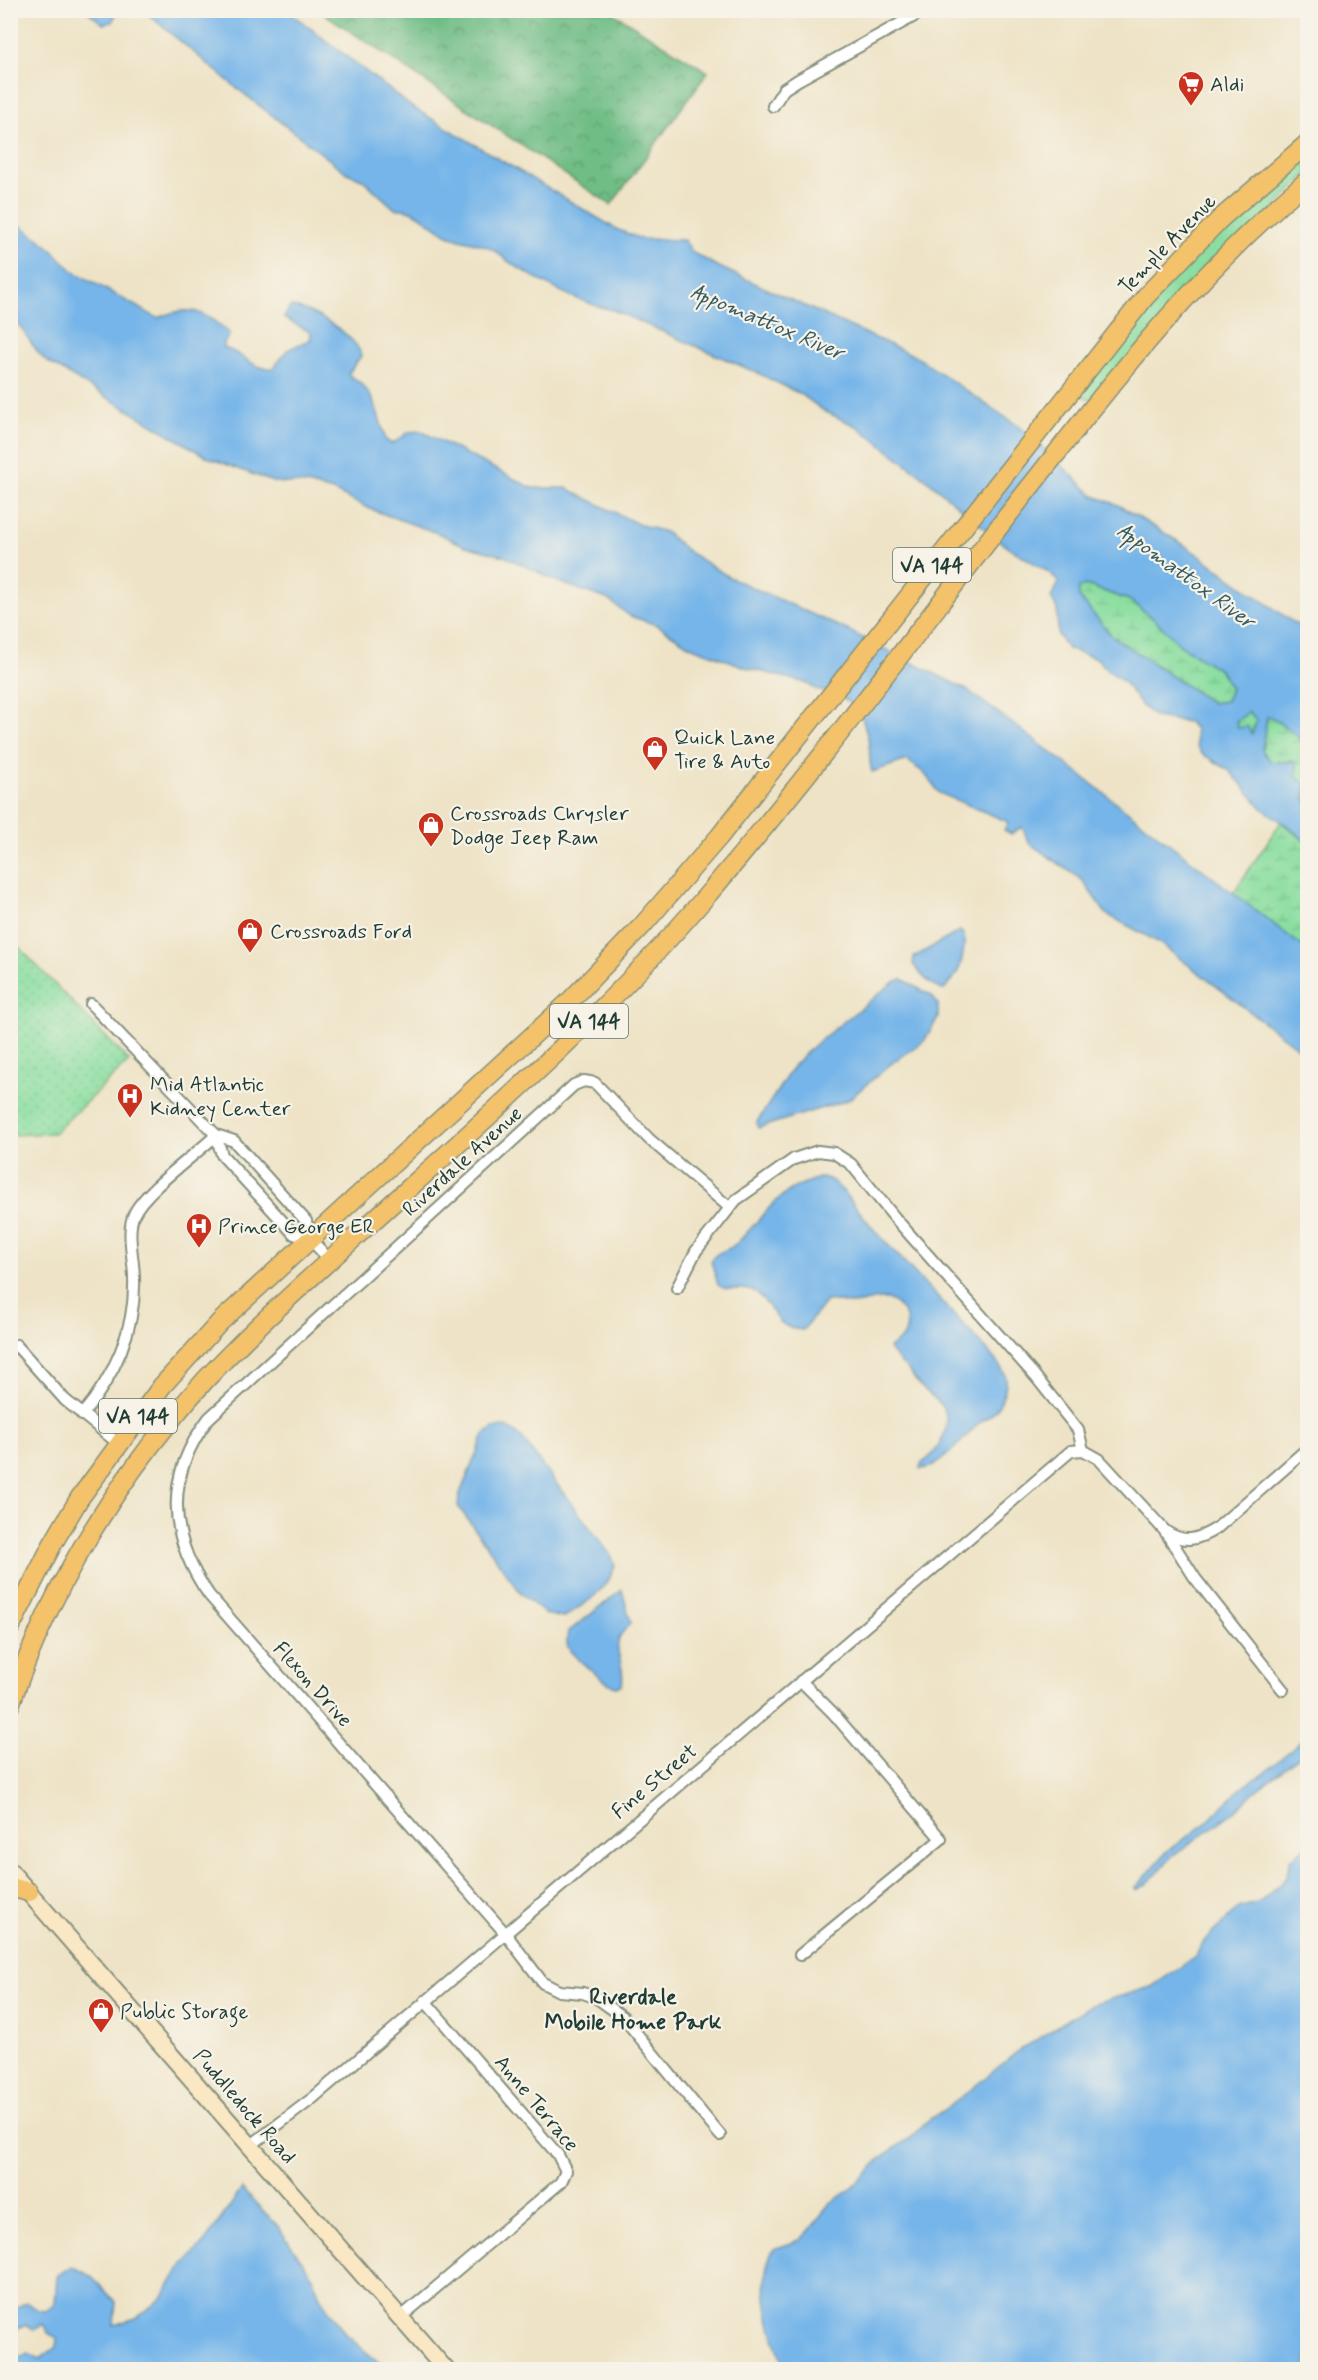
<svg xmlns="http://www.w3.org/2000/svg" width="1318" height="2380" font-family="Mynerve,sans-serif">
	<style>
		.grass { fill: #8adea0; stroke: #548e6a; stroke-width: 1.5 }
		.forest { fill: url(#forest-crowns); stroke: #477d5d; stroke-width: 1.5 }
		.wetland { fill: url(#wetland-marsh); stroke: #548e6a; stroke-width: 1.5 }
		.park { fill: url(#park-dots); stroke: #548e6a; stroke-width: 1.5 }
		.water { fill: #76b5e9; stroke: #4a798e; stroke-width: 1.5; fill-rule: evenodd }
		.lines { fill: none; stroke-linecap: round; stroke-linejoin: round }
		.street-casing { stroke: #86907d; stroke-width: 14 }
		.secondary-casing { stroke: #86907d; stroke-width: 20 }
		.primary-casing { stroke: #86907d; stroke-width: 21 }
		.street { stroke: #fff; stroke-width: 10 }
		.secondary { stroke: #fae7c3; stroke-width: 16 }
		.primary { stroke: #f3c26a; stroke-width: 18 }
		.labels { text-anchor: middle; stroke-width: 4.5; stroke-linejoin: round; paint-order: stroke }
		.shield { fill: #f7f3e8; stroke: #60746a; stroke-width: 1.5 }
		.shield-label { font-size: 20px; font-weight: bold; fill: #1f3d34 }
		.poi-label { font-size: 21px; fill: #1f3d34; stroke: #f7f3e8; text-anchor: start }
		.street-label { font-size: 21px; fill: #1f3d34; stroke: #f7f3e8 }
		.water-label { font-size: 22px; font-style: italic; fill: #355b61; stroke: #f7f3e8 }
		.neighbourhood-label { font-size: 22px; font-weight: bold; fill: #1f3d34; stroke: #f7f3e8 }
	</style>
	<defs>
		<pattern id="forest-crowns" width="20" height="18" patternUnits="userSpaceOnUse" patternTransform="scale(1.5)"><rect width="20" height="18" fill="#6fbd86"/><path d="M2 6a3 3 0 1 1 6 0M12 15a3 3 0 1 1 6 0" fill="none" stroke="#5b9b6e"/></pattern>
		<pattern id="wetland-marsh" width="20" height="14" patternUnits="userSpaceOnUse" patternTransform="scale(1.5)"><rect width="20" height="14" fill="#8adea0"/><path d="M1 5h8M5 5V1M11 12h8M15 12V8" fill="none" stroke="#77bf8a"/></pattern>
		<pattern id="park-dots" width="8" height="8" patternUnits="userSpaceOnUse" patternTransform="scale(1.5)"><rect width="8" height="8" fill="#8adea0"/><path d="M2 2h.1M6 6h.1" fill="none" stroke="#77bf8a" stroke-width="1.8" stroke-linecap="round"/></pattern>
	</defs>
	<rect width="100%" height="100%" fill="#f7f3e8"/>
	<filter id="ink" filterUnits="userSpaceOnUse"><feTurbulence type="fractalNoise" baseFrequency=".0167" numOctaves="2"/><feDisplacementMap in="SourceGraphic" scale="12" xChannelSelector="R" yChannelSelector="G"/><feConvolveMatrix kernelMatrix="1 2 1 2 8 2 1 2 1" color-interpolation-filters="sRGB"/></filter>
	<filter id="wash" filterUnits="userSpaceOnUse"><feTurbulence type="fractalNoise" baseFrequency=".008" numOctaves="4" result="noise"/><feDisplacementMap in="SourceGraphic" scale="24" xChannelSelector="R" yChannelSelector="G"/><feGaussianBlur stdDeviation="1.35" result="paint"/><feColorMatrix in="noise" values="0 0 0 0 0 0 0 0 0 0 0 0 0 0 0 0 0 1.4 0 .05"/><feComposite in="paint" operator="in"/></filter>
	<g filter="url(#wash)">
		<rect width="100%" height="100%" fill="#eee3c6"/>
		<path class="grass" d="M1307,152V174L1092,400L1075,393L1108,350L1223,225Z"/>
		<path class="forest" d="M320,11H610L708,72L611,205Z"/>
		<g class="wetland">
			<path d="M1086,585L1129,600L1155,620L1181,646L1220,670L1231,689L1226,701L1212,703L1112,636L1079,597V588Z"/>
			<path d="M1249,712L1257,720L1252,734L1238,728L1236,721Z"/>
			<path d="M1267,717H1271L1299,737L1307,752V805L1304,794L1306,784L1297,778L1292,760L1279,764L1271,762L1262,751Z"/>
			<path d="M1281,822L1307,843V950L1233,893Z"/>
		</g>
		<path class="park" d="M10,938L129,1061L54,1133L11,1135Z"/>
		<g class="water">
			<path d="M87,11H115L117,12L112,22L103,24Z"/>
			<path d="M144,11H288L412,107L616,229L641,239L684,240L693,253L719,267L915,356L1024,430L1094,496L1118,505L1184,545L1307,632V752L1299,737L1271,717H1267L1262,750L1271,762H1296L1297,778L1306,784L1304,794L1307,805V843L1292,829L1263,809L1229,770L1202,754L1196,745L1195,729L1188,722L1155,717L1141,705L1124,682L1106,669L1098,659L1068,649L1058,635L1057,609L1051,598L1059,583L1050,573L1003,544L926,479L858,427L824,411L802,395L762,375L613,310C577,303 544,283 512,264C504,259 498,252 490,248C476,241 459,241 446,234C427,223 417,207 395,209L362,179L347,173L239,90ZM1086,585L1129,600L1155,620L1181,646L1220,670L1231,689L1226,701L1212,703L1112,636L1079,597V588ZM1249,712L1257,720L1252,734L1247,726L1238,728L1236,721Z"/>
			<path d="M10,218L46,244L73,271L157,318C191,304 202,310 230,334L224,343V348C243,353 253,371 274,368L287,350L311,339L310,332L284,318L290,307C307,306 360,337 361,356L348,374C352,377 356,379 360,383C377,399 379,420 386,440L392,444L409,432L421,431L532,488H566L638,524L665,532L690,553L729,577L847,630L967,690L1052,753L1307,950V1055L1158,942L1106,914L1082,880L1029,843L1022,827L1011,834L1004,830L1008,823L1006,821L939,793L925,774L907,760L872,772C868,760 871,749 868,738C865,727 862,721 861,710L838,695L817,690L806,683L748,668L690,646L657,625L630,616L607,599L561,583L504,556L465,546L440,534L370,509L333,491L307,484L273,482L207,457L46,361C31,347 25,330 11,316Z"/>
			<path d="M960,931L964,935C965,956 960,976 943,990C931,986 920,974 913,964L914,957Z"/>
			<path d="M902,979L932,996L938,1004V1018L924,1041L891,1064L848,1100L758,1128L757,1122L794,1065L814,1045L894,982Z"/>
			<path d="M823,1177L831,1180L843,1191L876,1232L989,1352C994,1360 1005,1369 1006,1379C1007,1389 1000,1406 993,1413C990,1417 985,1418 982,1421C966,1434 941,1469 920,1469L921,1464C932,1457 939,1448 944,1435C953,1411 938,1401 921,1387C916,1383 914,1377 910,1372C903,1363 894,1359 889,1348L903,1338C907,1332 908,1322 905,1315C889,1286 870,1305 850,1304C841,1303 835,1299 826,1301L803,1330C772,1328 777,1309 757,1294C745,1284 730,1294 718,1285L711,1261C717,1250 729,1251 737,1243C769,1212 774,1190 823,1177Z"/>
			<path d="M507,1427L521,1437L609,1553L615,1566C606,1592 585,1604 563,1618L545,1614L521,1593L458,1506L459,1496L484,1435L493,1428Z"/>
			<path d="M622,1590L631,1623C604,1648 627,1658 622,1685L616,1687C607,1685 570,1654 568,1647C566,1642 567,1637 568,1632Z"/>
			<path d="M1307,1735L1306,1751L1253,1793L1234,1812L1172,1856L1147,1884L1137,1890L1135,1889L1167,1851L1205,1824L1245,1784L1262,1775Z"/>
			<path d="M1307,1846V2369H785C773,2340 754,2278 774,2249L800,2240L810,2230L829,2204L851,2189L883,2156L909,2139L927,2121L954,2103L1017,2052L1091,2005L1151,1987L1195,1957L1205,1940L1239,1908L1260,1902L1282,1883L1287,1875L1290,1860Z"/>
			<path d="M242,2189L277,2225L313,2277L320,2297L346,2335L387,2369H11V2310L27,2302L38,2310L46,2311L55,2304L57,2276L71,2266L90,2275L116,2302L114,2325L136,2318L162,2298L178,2272L206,2240ZM43,2324L48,2333L57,2338L56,2347L40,2359L29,2353L19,2357L13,2356V2338L19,2327L27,2325L35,2330Z"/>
		</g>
	</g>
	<g filter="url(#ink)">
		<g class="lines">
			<g class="street-casing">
				<g id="street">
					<path d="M773,106L784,89L798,80L925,10"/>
					<path d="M91,1004L216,1135L234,1141L306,1221L310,1239"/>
					<path d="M216,1135L222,1155L294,1234L310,1239L330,1260"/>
					<path d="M677,1288L696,1251L736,1200L794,1159L818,1151L834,1153L851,1164L895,1218L1035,1376L1078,1430L1083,1450"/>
					<path d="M10,1349L16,1345L65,1400L118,1443"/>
					<path d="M82,1415C114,1377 136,1329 134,1278C134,1259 126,1232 134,1214C146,1189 195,1156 216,1135"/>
					<path d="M1165,1531C1184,1544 1198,1540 1217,1528L1308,1448"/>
					<path d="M800,1955L941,1839L833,1713L801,1681"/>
					<path d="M720,2135L623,2017L597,1998L583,1993L559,1991L543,1983L505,1933L209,1595C168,1536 164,1477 209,1418L574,1085L584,1081L595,1083L649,1139L729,1207"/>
					<path d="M250,2146L313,2098L1071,1451L1083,1450L1099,1459L1165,1531L1195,1578L1283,1690"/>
					<path d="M400,2318L561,2182L566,2171L558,2155L425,2001"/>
				</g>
			</g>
			<g class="secondary-casing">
				<path id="secondary" d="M10,1871L446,2370"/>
			</g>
			<g class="primary-casing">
				<g id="primary">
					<path d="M10,1628L52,1545L79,1499L162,1386L220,1322L567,1004L642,926L719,837L1146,296L1220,219L1308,143"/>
					<path d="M10,1705C46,1600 104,1501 174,1416C228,1350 292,1295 354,1238C474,1129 597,1023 703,900C817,768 922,625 1030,487C1118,375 1197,273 1308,180"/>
					<path d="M10,1887L29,1892"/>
				</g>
			</g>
			<use href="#street" class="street"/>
			<use href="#secondary" class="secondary"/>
			<use href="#primary" class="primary"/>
		</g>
	</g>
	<defs>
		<g id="supermarket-pin" transform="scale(1.35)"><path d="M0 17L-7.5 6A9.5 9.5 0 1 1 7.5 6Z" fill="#c8321e" stroke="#f7f3e8"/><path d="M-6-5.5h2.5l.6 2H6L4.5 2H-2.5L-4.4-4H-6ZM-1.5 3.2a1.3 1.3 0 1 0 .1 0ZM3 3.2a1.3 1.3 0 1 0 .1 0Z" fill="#fff"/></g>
		<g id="shop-pin" transform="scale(1.35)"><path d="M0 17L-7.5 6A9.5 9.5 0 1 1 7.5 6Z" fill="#c8321e" stroke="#f7f3e8"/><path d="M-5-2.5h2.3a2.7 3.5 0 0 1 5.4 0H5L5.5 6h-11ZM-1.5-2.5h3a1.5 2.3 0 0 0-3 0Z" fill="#fff"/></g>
		<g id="hospital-pin" transform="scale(1.35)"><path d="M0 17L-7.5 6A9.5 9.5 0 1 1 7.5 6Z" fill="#c8321e" stroke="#f7f3e8"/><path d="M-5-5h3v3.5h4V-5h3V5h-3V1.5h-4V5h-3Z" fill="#fff"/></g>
	</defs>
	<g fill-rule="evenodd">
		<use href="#supermarket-pin" x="1191" y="84"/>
		<use href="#shop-pin" x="655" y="749"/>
		<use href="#shop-pin" x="431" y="825"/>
		<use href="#shop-pin" x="250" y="931"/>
		<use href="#hospital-pin" x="130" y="1096"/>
		<use href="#hospital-pin" x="199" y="1226"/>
		<use href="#shop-pin" x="101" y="2011"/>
	</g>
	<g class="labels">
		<g class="shield">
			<rect x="893" y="548" width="78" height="34" rx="4.5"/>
			<rect x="550" y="1004" width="78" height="34" rx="4.5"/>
			<rect x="99" y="1399" width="78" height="34" rx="4.5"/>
		</g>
		<g class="shield-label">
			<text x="932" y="572">VA 144</text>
			<text x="589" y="1028">VA 144</text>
			<text x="138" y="1423">VA 144</text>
		</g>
		<g class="poi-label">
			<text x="1210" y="91">Aldi</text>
			<text x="674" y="744">Quick Lane<tspan x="674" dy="24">Tire &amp; Auto</tspan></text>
			<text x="450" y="820">Crossroads Chrysler<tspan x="450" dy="24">Dodge Jeep Ram</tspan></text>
			<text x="270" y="938">Crossroads Ford</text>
			<text x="150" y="1091">Mid Atlantic<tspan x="150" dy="24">Kidney Center</tspan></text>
			<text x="218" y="1233">Prince George ER</text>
			<text x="120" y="2018">Public Storage</text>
		</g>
		<g class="street-label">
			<text transform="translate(1167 244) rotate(-46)" y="7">Temple Avenue</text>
			<text transform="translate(462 1161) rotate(-42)" y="7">Riverdale Avenue</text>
			<text transform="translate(313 1684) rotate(48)" y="7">Flexon Drive</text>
			<text transform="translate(654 1781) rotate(-40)" y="7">Fine Street</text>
			<text transform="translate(537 2103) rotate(50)" y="7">Anne Terrace</text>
			<text transform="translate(245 2106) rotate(49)" y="7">Puddledock Road</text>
		</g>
		<g class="water-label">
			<text transform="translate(768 321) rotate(23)" y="8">Appomattox River</text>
			<text transform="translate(1187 575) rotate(36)" y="8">Appomattox River</text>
		</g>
		<g class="neighbourhood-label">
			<text x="633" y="2004">Riverdale<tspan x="633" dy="25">Mobile Home Park</tspan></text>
		</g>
	</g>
	<rect width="1318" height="2380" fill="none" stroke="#f7f3e8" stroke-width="36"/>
</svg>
